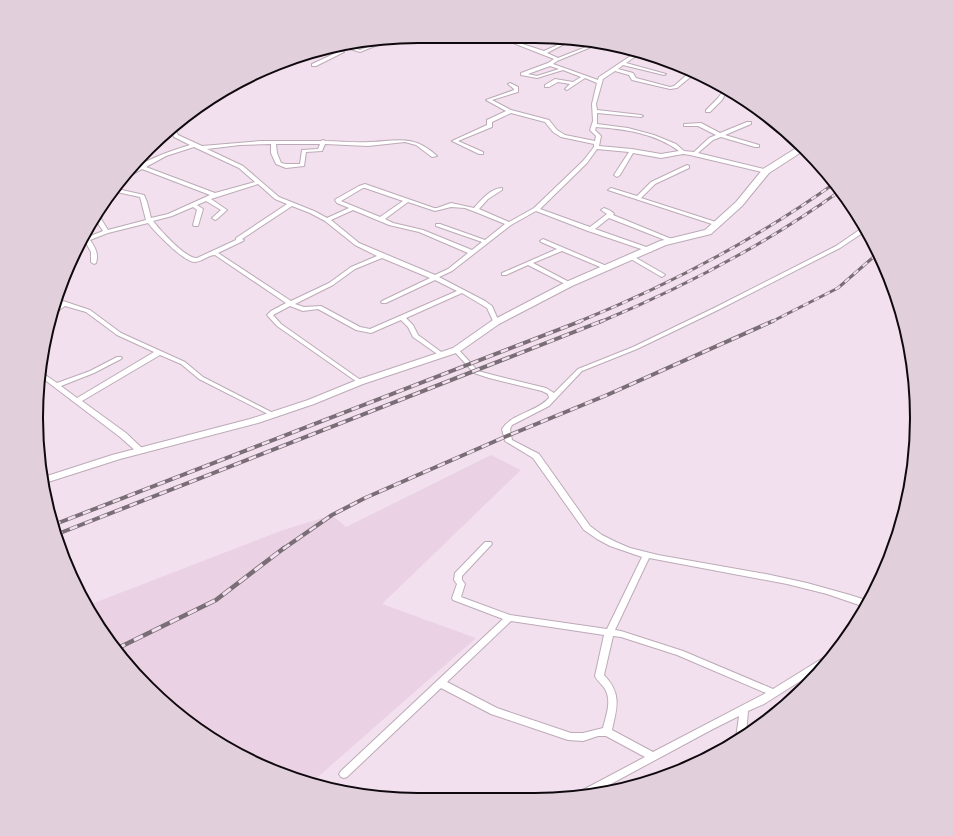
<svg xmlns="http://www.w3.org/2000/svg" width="953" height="836" font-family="Montserrat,sans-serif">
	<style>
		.built { fill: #ebd1e4 }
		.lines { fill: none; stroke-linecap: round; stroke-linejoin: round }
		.minor-casing { stroke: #bcaab7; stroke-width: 2 }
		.secondary-casing { stroke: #bcaab7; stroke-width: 2 }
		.minor { fill: #fff; fill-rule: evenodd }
		.secondary { fill: #fff; fill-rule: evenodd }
		.rail-far2-casing { stroke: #796d76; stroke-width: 3 }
		.rail-far1-casing { stroke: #796d76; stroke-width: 4 }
		.rail-casing { stroke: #796d76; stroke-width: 4.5 }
		.rail-far2 { stroke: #f3e0ee; stroke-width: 2; stroke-dasharray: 6; stroke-linecap: butt }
		.rail-far1 { stroke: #f3e0ee; stroke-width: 2.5; stroke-dasharray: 8; stroke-linecap: butt }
		.rail { stroke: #f3e0ee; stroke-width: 3; stroke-dasharray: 10; stroke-linecap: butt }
		.rim { fill: none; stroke: #0f090e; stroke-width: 2 }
	</style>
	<rect width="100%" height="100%" fill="#f3e0ee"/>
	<path class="built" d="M491,455L521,470L382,604L476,638L311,783L272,771L206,735L131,670L86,606L283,530L332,515L346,527Z"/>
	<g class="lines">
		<g class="minor-casing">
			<g id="minor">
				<path d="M503,39L510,40L544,51L564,42H568L547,53L558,58L596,43H601L557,61L553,64L598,80L599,77L635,53L639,54L626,63L666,74L664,75L623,65L618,69L633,73L636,78L670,87L674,86L689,73L693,75L677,88L670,89L632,80L629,75L615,71L603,79L596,104L597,110L641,115L643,116L641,117L597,113V124L628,128L654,135L676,144L684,151L694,152L709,138L716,135L698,126H684V124L701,123L720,133L747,122H751V124L725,135L759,145V147H755L721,137L713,140L698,153L768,170L769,171L766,173L690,155L683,154L661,158L633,153L620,175L617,177L614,175L629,152L597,149L587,163L540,209L590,227L607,214L601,210L604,208C607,209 612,211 614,214L613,215L674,240V242H670L609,218L595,229L652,249V251L650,252L588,231L536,211L511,225L452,271L439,277L485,301L492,306L499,322L498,323H494L487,308L462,293L406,318L413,325L418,335L444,354L445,355L444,356H440L413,337L408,327L401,320L371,333L356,330L318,309L303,311L290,306L273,315L281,324L362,381L363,382L360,384L277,326L267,315L271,311L286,303L215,255C208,255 202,262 194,262C183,261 155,232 148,223L108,233L90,240C95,247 99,254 96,263L94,264L91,262V252L85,241H83L86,236L88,237L103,231L95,219L99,212L102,214L101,219L108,230L146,220L140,197L112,191L113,188L144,195L147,202L151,218L168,214L210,195L142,169L125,178H122C136,163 170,151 190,145L174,137L170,128L173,126L178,135L202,146L261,141H321L323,140L325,141C340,141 355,143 369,142C397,141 414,134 437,156L432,157L416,145L405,142L368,146L325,144L322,151L306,152L304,166L286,168L276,164L271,153V144L240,145L207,149L243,166L279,197L314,211L327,218L349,208L337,203L335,200L336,199L359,186L365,184L434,208H437L451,203L474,208C481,200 491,188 502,188V190L488,199L479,209L509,222L534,208L583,161L594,147V144L561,137L553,132L545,122L511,113L492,122V127L458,141L483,152V154H479L452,141L487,125V120L506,111L486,100L514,90V89L508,84L510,83L518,87V92L492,100L511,110L549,120L557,130L565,135L595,141L596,136L590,130L593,121L592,104L597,83L585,78L567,90L565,89L570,84L558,82L549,87H545V85L555,79L573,82L581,77L563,70L537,78L521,75V73L548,63L554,59ZM550,66L559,69L537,76L528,74ZM596,127C624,129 655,133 679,151L661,154L632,149L599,146L601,136L595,130ZM276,144H320L318,149L302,150L300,164H286L281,163L277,153ZM194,147L239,168L255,182L215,193L146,167L166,156ZM258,184L275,199L287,204L236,238V240L197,258C186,259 160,230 153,221L172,216L193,207L197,210L193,225L194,226H198L203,209L197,205L206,201L221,210L212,218L215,220L217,219L227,210L211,199ZM363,188H365L403,201L380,217L341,201ZM408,202L435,211L451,207L465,208L478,213L505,224L485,240L440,224H436V226L482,242L472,250L423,230L393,223L385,219ZM292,206L310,213L325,221L355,245L377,256L351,267L329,283L291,301L218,253L243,241L244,240L242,239ZM353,210L389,225L419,232L468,253L448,269L435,275L359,243L331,220ZM382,258L430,278L382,301L381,302L382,303H386L435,280L457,291L370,329L360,327L321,306L304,307L295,304L333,285L355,269Z"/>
				<path d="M390,40L360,52L341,46L346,45L360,50L383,41Z"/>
				<path d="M323,48H329L344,52L316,66H312V64L338,52Z"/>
				<path d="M726,87L728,89L722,100L710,112H706V110L718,98Z"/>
				<path d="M687,165L689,166V168L655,184L641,198L719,223V225H715L608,190L611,188L637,196L651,182Z"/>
				<path d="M865,226L867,230L840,248L720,309L637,349L582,371L549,406L512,425L510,429L512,440L539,454L590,526L602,535L616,542L630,548L658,555L766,574L807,583L850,595L869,601L865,607L827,594L787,584L649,558L615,630L621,631L683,651L773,689L831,653L836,652L824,666L764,704L748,711L746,734L738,740L736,738L739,716L713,729L596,792L577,795L579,792L645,757L606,736H598L583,741L568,740L491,714L441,688L347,777L344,778L341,777L339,774L341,771L503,619L453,600L452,598L457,584L454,580L455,573L485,542H491L492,544L462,576V580L465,584L461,597L510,615L607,629L642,557L610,546L597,539L584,530L533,458L505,441L502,429C512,413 537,412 549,398L548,394L542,391L489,378L474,373L454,351L453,350L454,349H458L478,371L493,375L546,388L554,393L578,369L633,347L716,307L836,246ZM511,621L604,635L595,676C597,681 602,684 605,689C612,701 606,716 603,728L583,733H571L497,708L447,682ZM613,636L621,637L677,655L766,693L653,752L612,730C617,707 622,694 604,675Z"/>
				<path d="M543,239L609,267L610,268L607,270L605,269L562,251L533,263L571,283L572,284L571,285H567L528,265L506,275H502V273L557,249L541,242L540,241Z"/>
				<path d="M631,255L664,274L665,275L662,277L660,276L629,258L628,257Z"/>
				<path d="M57,299L90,310L121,333L185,362L203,377L277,415L274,417L272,416L199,379L181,364L160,355L82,401L126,433L145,451L144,453H138L120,437L41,377V372L57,383L90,371L117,357H121L122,358L121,359L94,373L61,386L77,398L154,352L117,335L86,312L65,306L55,313L52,314L54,308L60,304L56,303Z"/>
			</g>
		</g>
		<g class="secondary-casing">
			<path id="secondary" d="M798,147L803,151L769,173L742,206L711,234L666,245L572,286L499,324L459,352L363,384L314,404L258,423L120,459L45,483L44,477L112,455L250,419L308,400L357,380L453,348L493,320L566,282L660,241L705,230L736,202L763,169Z"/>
		</g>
		<use href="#minor" class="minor"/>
		<use href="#secondary" class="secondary"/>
		<g class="rail-far2-casing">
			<g id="rail-far2">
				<path d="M578,322C669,285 755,240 835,183"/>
				<path d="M600,322C684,287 766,244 840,191"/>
				<path d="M771,322L838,288L878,253"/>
			</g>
		</g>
		<g class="rail-far1-casing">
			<g id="rail-far1">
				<path d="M53,525L581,321"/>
				<path d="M55,535L602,321"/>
				<path d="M283,549L332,515L365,498L507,436L607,395L773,321"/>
			</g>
		</g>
		<g class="rail-casing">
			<path id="rail" d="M116,649L216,600L284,548"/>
		</g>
		<use href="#rail-far2" class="rail-far2"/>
		<use href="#rail-far1" class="rail-far1"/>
		<use href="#rail" class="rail"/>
	</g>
	<path d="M0 0H953V836H0ZM418 43H535A375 375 0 0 1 910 418V418A375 375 0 0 1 535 793H418A375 375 0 0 1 43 418V418A375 375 0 0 1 418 43Z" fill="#e1cfdc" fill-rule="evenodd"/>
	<path class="rim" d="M418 43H535A375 375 0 0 1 910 418V418A375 375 0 0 1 535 793H418A375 375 0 0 1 43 418V418A375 375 0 0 1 418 43Z"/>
</svg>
